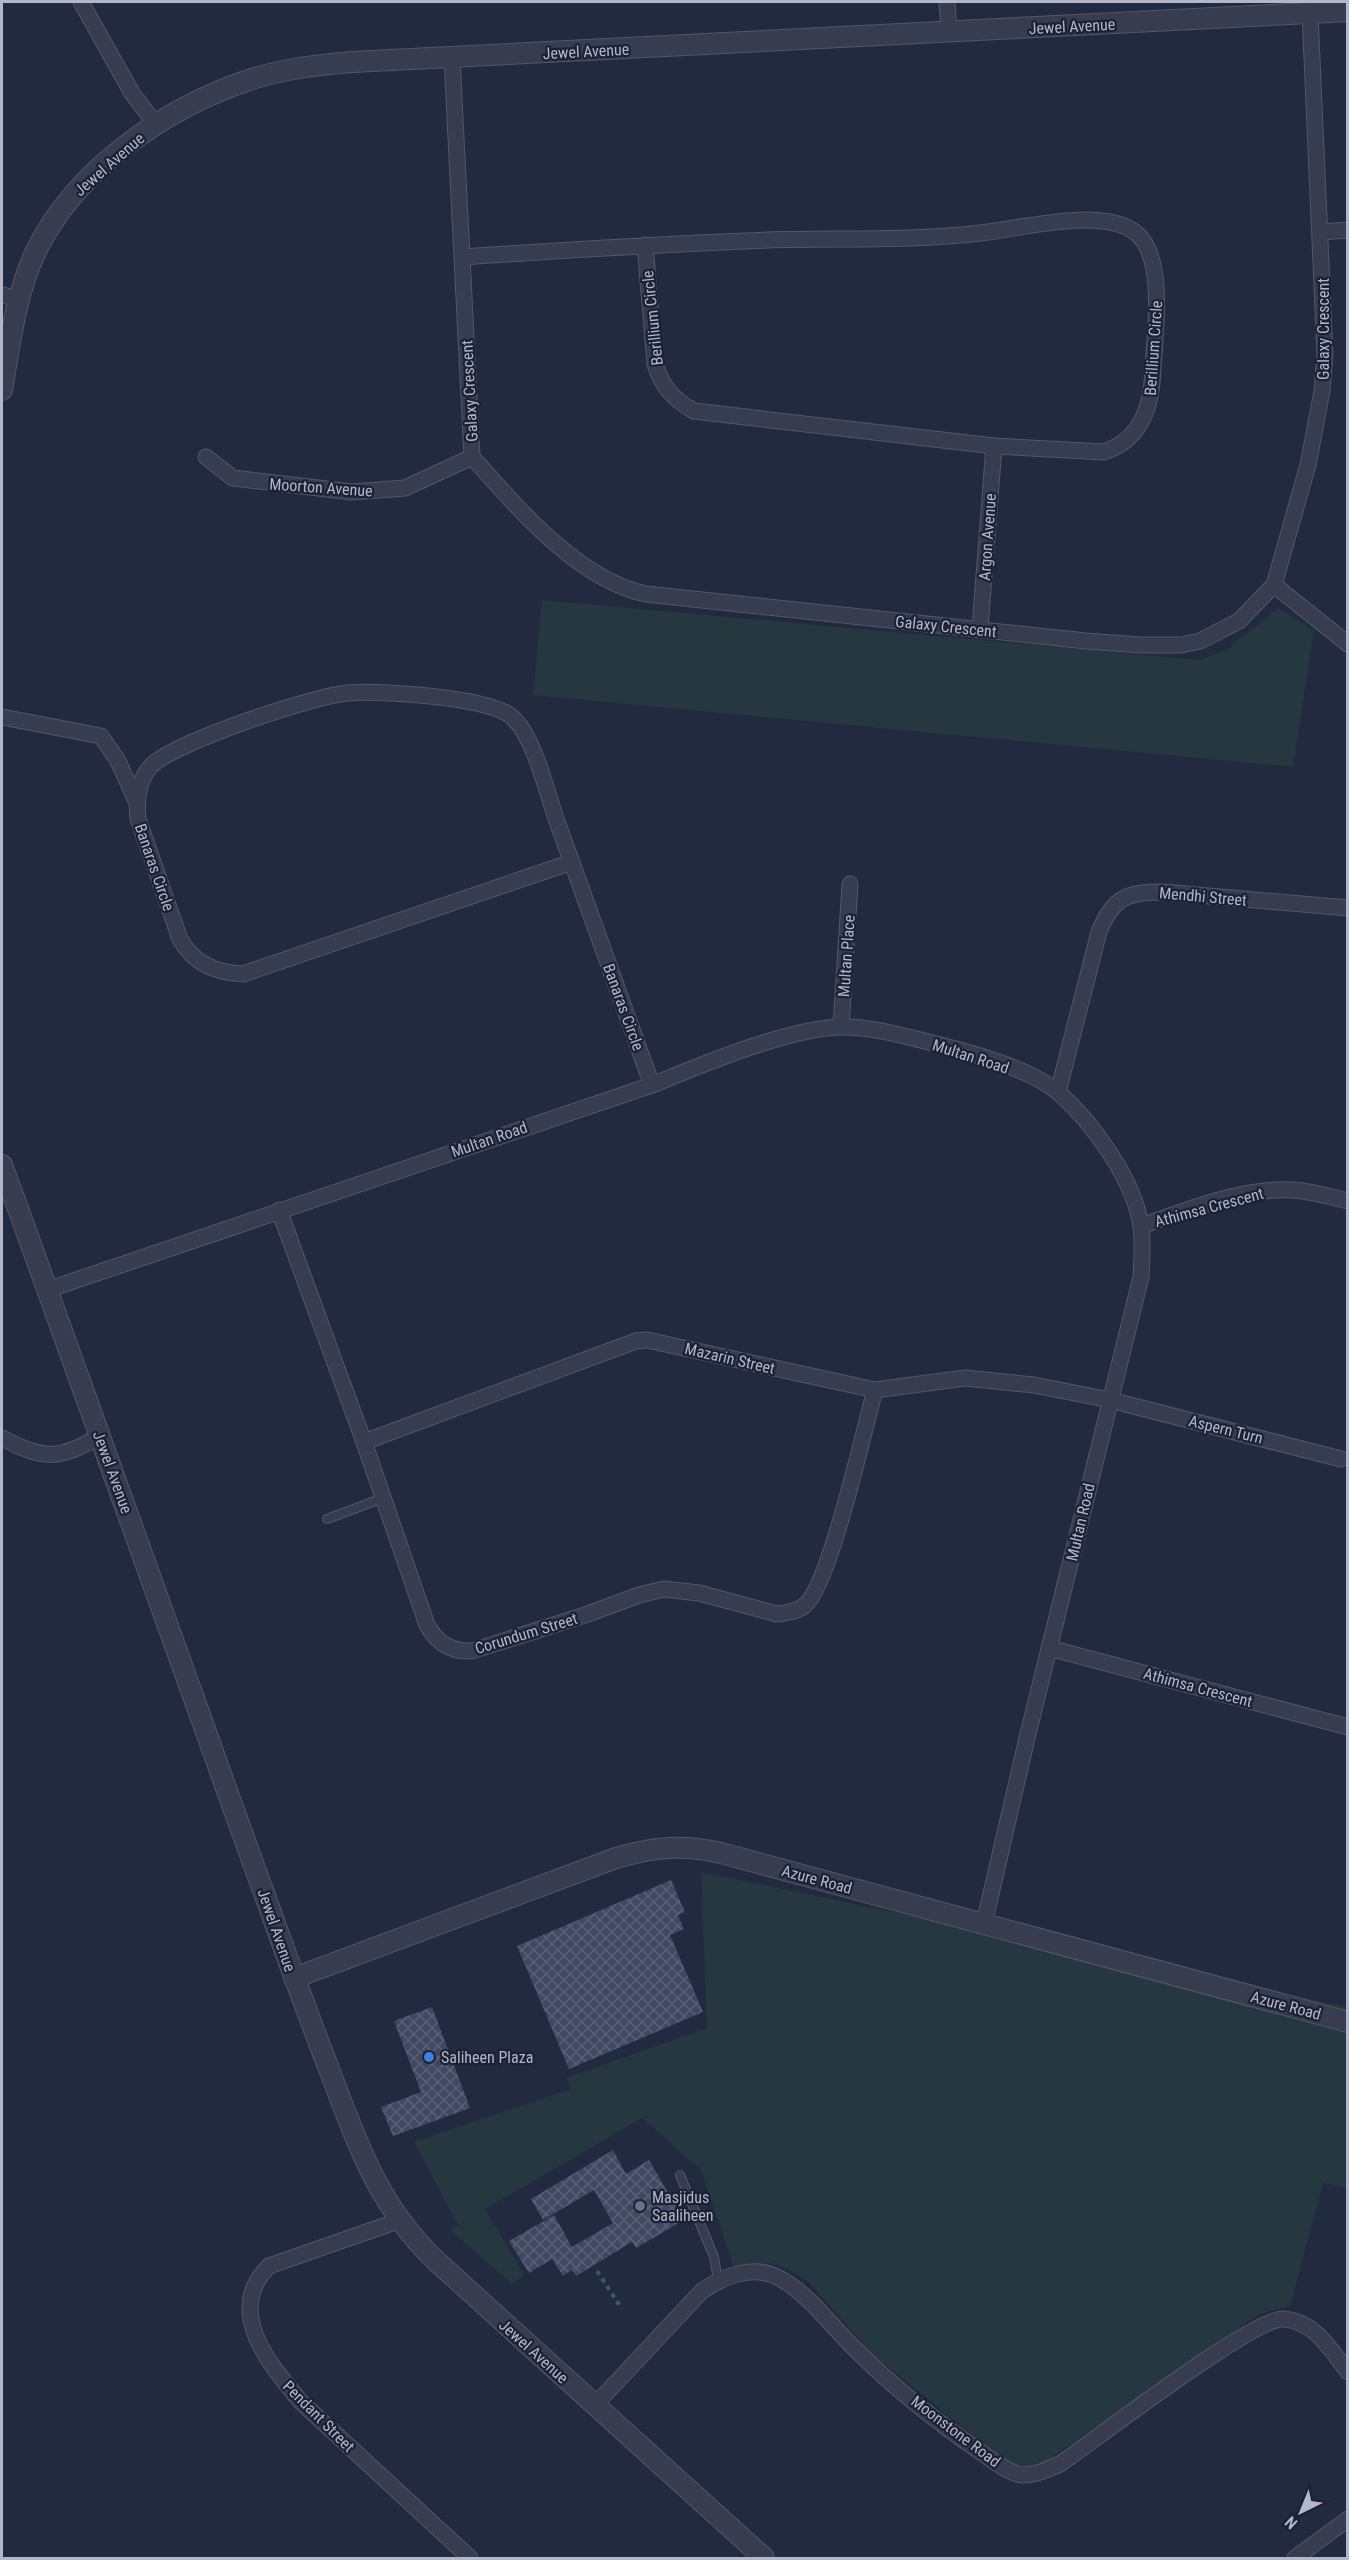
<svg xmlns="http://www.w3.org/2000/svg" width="1349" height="2560" font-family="'Roboto Condensed',sans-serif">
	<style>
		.grass { fill: #253840 }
		.building { fill: url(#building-cross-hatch) }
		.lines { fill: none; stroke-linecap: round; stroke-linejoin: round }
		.service-casing { stroke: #52576a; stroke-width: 10 }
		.minor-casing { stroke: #52576a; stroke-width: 17 }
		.tertiary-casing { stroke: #52576a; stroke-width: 22 }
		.path { stroke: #43555d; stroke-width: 4; stroke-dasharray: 4.5 4.5; stroke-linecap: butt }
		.service { stroke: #373c4f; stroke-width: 8 }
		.minor { stroke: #373c4f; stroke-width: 15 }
		.tertiary { stroke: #373c4f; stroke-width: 20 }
		.shop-dot { fill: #3f7fe0; stroke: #1c2134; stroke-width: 2 }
		.worship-dot { fill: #6b7280; stroke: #1c2134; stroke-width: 2 }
		.labels { text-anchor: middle; stroke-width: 4.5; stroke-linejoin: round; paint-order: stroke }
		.street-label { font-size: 16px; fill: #b3b7ca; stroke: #1c2134 }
		.poi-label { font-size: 16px; fill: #b3b7ca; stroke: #1c2134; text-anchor: start }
	</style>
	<defs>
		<pattern id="building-cross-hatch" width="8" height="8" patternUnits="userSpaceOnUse" patternTransform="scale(1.5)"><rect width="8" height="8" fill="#414861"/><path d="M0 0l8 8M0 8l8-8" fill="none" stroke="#5a6076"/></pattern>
	</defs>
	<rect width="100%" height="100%" fill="#222a3f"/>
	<g class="grass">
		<path d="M542,600L1200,660L1226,650L1278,608L1314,630L1293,767L533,695Z"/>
		<path d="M701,1872L1347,2007V2188L1323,2183L1290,2306L1259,2314L1045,2462C1027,2470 1017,2467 999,2457L870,2352L808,2281L788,2269L769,2263L734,2267L701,2170L642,2118L485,2209L524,2275L512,2284L450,2230L458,2225L414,2142L571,2089L566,2078L707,2028Z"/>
	</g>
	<g class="building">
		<path d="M671,1880L685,1912L678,1915L684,1929L670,1935L703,2012L569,2069L517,1946Z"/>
		<path d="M432,2007L470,2108L393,2136L381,2107L421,2092L394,2021Z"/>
		<path d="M613,2150L626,2174L649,2160L684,2220L636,2248L632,2242L576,2276L572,2270L563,2276L552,2259L529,2273L509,2241L554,2215L572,2247L613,2223L594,2190L543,2220L531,2199Z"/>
	</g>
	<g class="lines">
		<g class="service-casing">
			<g id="service">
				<path d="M327,1519L383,1498"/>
				<path d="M680,2175L714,2257L718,2280"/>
			</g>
		</g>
		<g class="minor-casing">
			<g id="minor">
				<path d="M81,2L132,93L156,125"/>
				<path d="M947,2L949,32"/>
				<path d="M452,58L472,457C517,507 578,580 646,594L1086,641L1140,645H1181L1200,641L1239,621L1274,585L1308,465L1322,391L1325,355L1310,13"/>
				<path d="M1321,232L1348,230"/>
				<path d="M463,257C564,250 666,244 768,240C839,238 911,241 981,233C1021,229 1102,206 1136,233C1166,257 1155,333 1153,367C1152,404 1143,439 1104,452L994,446L694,411C673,399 662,387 655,364L645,245"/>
				<path d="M2,295L19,299"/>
				<path d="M206,457L233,478L352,492L405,488L472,457"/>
				<path d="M1274,585L1348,644"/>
				<path d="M980,628L994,446"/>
				<path d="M2,717L101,736L118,761L137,803"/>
				<path d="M572,862L243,974C216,973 193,963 180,939L138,819C136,802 138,781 150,767C172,743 312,696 348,693C379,690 489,697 512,717C535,737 547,795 558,824C589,911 620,998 652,1085"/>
				<path d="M841,1027L850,884"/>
				<path d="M1058,1092L1099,932C1113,897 1127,892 1163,892L1348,908"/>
				<path d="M279,1210L364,1442L427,1625C437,1643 451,1652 472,1651L588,1614L639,1595L664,1589L699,1593L777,1614C786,1613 796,1612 804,1606C829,1589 864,1429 875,1390"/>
				<path d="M1141,1226C1189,1210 1241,1187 1293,1190C1312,1191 1330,1197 1348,1201"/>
				<path d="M47,1290L652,1085C701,1065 791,1027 843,1027C873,1027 904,1036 932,1043C969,1052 1030,1068 1059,1093C1093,1123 1135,1181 1141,1227C1143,1243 1142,1261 1141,1277L1027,1738L984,1924"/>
				<path d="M2,1438C44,1460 59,1460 100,1436"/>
				<path d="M364,1442L636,1341L647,1340L875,1390L965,1378L1034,1385L1110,1400L1341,1459"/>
				<path d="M1049,1648L1348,1727"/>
				<path d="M398,2221L269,2266C224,2311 269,2364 301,2402L470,2558"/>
				<path d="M595,2405L702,2291C722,2277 751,2265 775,2276C807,2291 830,2325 855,2349C893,2387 937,2422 982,2453C992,2460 1004,2470 1017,2474C1031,2478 1047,2469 1060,2464C1095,2440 1253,2318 1283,2319C1315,2321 1330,2349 1348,2372"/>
				<path d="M1295,2558L1348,2519"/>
			</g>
		</g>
		<g class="tertiary-casing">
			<g id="tertiary">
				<path d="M2,390C10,343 16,292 37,249C77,169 165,108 249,80C282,69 317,65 352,62L1348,11"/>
				<path d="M2,1165C87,1397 169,1630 253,1863C278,1931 302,2000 329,2069C357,2142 376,2202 434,2259L764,2558"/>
				<path d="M294,1978L616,1858C653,1847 684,1844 721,1853L1348,2022"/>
			</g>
		</g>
		<path class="path" d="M597,2271L622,2309"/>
		<use href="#service" class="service"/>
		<use href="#minor" class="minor"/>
		<use href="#tertiary" class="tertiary"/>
	</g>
	<circle class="shop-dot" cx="429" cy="2057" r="6"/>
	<circle class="worship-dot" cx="640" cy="2206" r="6"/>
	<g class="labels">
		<g class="street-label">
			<text transform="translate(1072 26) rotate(-3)" y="6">Jewel Avenue</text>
			<text transform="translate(586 51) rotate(-3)" y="6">Jewel Avenue</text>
			<text transform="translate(109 164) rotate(-41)" y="6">Jewel Avenue</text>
			<text transform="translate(652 318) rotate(-96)" y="6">Berillium Circle</text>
			<text transform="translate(1323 329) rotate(-90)" y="6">Galaxy Crescent</text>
			<text transform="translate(1153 348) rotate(-86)" y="6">Berillium Circle</text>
			<text transform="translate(469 391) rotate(-93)" y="6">Galaxy Crescent</text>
			<text transform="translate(321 487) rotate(4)" y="6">Moorton Avenue</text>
			<text transform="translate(987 537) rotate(-86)" y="6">Argon Avenue</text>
			<text transform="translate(946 626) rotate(6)" y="6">Galaxy Crescent</text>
			<text transform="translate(155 867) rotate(71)" y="6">Banaras Circle</text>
			<text transform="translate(1203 896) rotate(5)" y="6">Mendhi Street</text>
			<text transform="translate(846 956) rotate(-86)" y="6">Multan Place</text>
			<text transform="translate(624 1007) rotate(70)" y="6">Banaras Circle</text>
			<text transform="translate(971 1056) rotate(18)" y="6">Multan Road</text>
			<text transform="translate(489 1139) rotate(-19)" y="6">Multan Road</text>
			<text transform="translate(1209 1207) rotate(-15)" y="6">Athimsa Crescent</text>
			<text transform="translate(730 1358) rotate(13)" y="6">Mazarin Street</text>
			<text transform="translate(1226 1429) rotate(14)" y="6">Aspern Turn</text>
			<text transform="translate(113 1472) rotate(70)" y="6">Jewel Avenue</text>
			<text transform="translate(1080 1522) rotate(-77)" y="6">Multan Road</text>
			<text transform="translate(526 1633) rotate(-17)" y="6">Corundum Street</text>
			<text transform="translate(1198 1687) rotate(15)" y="6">Athimsa Crescent</text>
			<text transform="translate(817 1879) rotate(15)" y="6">Azure Road</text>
			<text transform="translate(277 1930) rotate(71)" y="6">Jewel Avenue</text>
			<text transform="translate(1286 2005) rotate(15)" y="6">Azure Road</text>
			<text transform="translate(534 2351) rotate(42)" y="6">Jewel Avenue</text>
			<text transform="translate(319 2416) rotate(45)" y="6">Pendant Street</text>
			<text transform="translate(956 2431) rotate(37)" y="6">Moonstone Road</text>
		</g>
		<g class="poi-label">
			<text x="441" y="2063">Saliheen Plaza</text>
			<text x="652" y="2203">Masjidus<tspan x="652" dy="18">Saaliheen</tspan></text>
		</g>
	</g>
	<rect width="1349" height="2560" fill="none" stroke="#b3b7ca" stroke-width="6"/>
	<g transform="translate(1301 2512) rotate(223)" stroke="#1c2134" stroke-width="4.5" paint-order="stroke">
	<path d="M0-4.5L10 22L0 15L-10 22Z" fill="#b3b7ca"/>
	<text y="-9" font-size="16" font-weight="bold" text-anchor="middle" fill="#b3b7ca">N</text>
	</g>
</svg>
